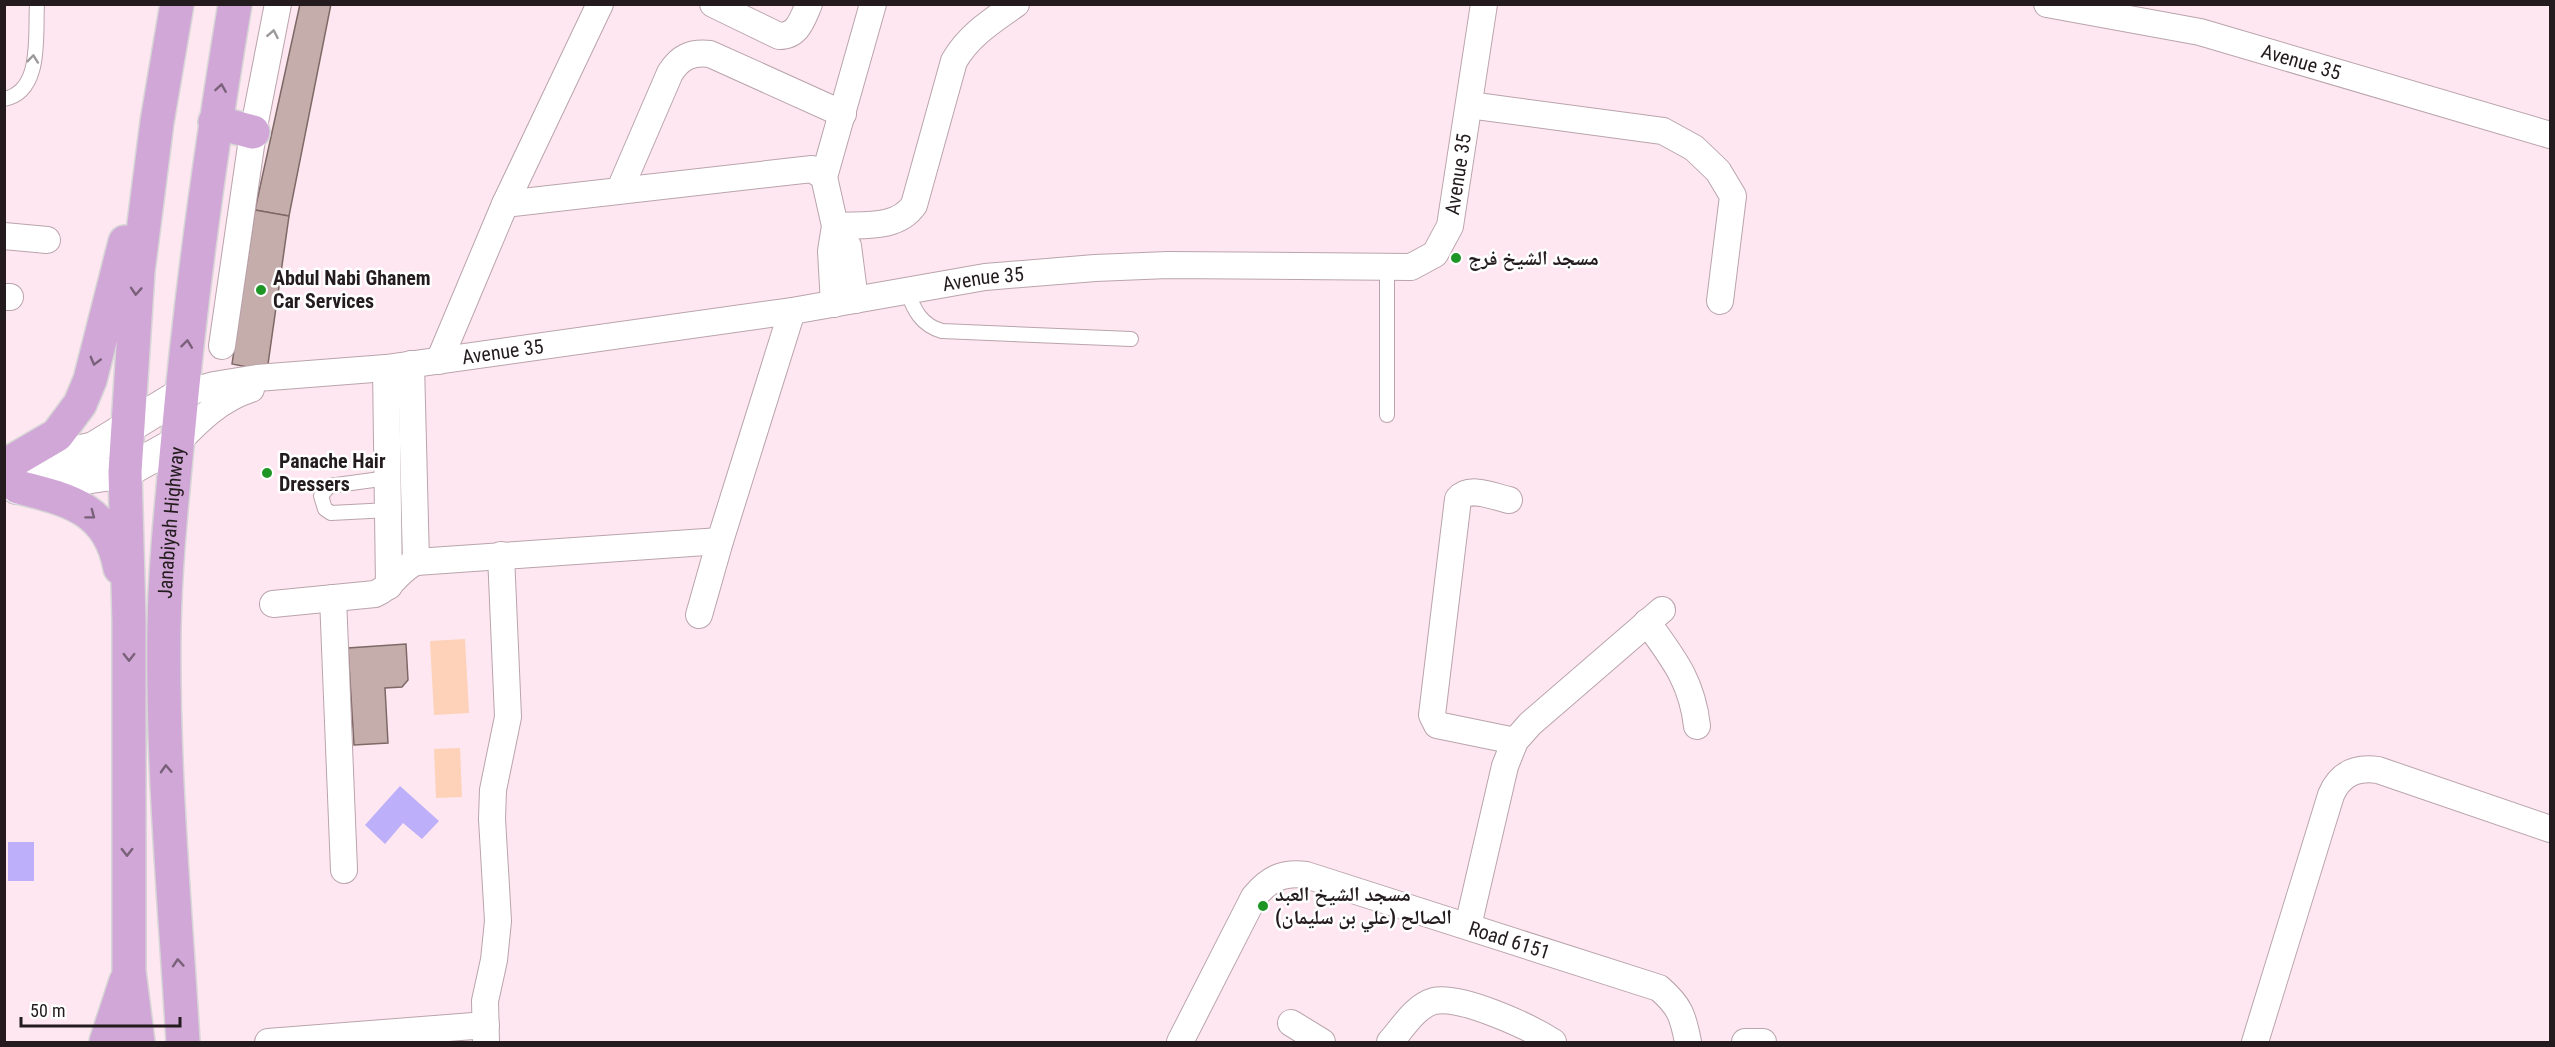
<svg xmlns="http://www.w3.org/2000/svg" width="2555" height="1047" font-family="'Roboto Condensed','Noto Naskh Arabic',sans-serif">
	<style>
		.green { fill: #fdd2b8 }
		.water { fill: #bdaff9 }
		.building { fill: #c5adab; stroke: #7e6967; stroke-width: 1.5 }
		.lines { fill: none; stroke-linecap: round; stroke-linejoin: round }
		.service-casing { stroke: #baa4ac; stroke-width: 16 }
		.minor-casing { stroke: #baa4ac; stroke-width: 28 }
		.tertiary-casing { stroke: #baa4ac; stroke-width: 34 }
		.primary-casing { stroke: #d7d6d6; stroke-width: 36 }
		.service { stroke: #fff; stroke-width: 14 }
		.minor { stroke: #fff; stroke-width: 26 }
		.tertiary { stroke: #fff; stroke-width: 32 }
		.primary { stroke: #d1a7d7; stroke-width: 33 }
		.oneway { stroke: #9c989a }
		.oneway2 { stroke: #7a617a }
		.poi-dot { fill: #1e9626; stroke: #fff; stroke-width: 2 }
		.labels { text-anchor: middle; stroke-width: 5; stroke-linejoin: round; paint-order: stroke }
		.street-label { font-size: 20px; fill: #231b1e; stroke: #fff }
		.poi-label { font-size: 20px; font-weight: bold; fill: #231b1e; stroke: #fff; text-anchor: start }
	</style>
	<rect width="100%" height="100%" fill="#fee7f0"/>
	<g class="green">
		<path d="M465,639L469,713L434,715L430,641Z"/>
		<path d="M460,748L462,797L436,798L434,749Z"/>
	</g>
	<g class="water">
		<path d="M400,786L439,821L422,839L403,823L385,844L365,825Z"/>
		<rect x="8" y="842" width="26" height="39"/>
	</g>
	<g class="building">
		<path d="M300,4H331L289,216L255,210Z"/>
		<path d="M255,210L289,216L267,371L232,364Z"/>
		<path d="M406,644L408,680L402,687L385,688L388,743L354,745L348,648Z"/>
	</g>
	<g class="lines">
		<g class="service-casing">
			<g id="service">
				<path d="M4,99C43,92 35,34 37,4"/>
				<path d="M1387,267V415"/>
				<path d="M907,291C914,310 921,325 942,331L1131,339"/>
				<path d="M388,478L329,486L321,496L325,509L331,513L389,510"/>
			</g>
		</g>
		<g class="minor-casing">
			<g id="minor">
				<path d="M713,4L779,36C798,36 802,20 809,4"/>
				<path id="s1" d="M2047,4L2200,32L2550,135"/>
				<path d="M1469,105L1663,131L1694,148L1718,171L1733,196L1720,301"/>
				<path d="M824,177L873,4"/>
				<path d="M620,189L670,73C680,57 691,52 710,54L843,114"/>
				<path d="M505,204L812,169L824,177L835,226L831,251L834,304"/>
				<path d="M835,226C862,224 897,230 914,205L954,61C969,35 992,21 1016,4"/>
				<path d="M835,226L848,246L855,300"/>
				<path d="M4,236L47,240"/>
				<path d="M4,297H10"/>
				<path d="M222,346L253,132L278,4"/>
				<path d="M439,361L505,204L600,4"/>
				<path d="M411,364L416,562"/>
				<path d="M386,368L389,586"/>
				<path id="s2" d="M182,394L214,385L257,378L386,368L792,311L985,277L1095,268L1168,265L1411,267L1435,254L1450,226L1484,4"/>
				<path d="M177,443C199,420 220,399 251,389"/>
				<path d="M1509,500C1494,497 1470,485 1458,499L1432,715L1437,725L1515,741"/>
				<path d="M333,598L344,870"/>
				<path d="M273,604L375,594C392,587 399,569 416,562L720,541"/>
				<path d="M699,615L720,541L792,311"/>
				<path d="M1647,622C1673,658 1692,681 1697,726"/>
				<path d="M1468,926L1505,766L1515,741L1530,724L1662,610"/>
				<path d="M1291,1023L1322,1042"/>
				<path d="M268,1042L486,1025"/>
				<path d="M486,1042L485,1001L494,960L498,921L492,819L493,790L508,717L501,555"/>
				<path id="s3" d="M1180,1042L1254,897C1269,879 1282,872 1306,875L1659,988C1680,1006 1683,1016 1688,1042"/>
				<path d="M1390,1042C1402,1029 1415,1006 1434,1001C1461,995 1530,1027 1553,1042"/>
				<path d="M1745,1042H1763"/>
				<path d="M2255,1042L2331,795C2340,774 2356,767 2378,770L2550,829"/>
			</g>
		</g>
		<g class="tertiary-casing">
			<g id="tertiary">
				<path d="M8,468L94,448L182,394"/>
				<path d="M17,488L125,472L177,443"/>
			</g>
		</g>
		<g class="primary-casing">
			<g id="primary">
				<path d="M215,122L253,132"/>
				<path d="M4,466L57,435L80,404L90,380L125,242"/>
				<path d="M18,487C70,500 109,509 120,568"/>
				<path d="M106,1042L126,981"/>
				<path d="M138,1042L129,971V620L125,472L138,271L157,122L177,4"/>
				<path id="s4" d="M183,1042C175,905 162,767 164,629C165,564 172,500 178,436C191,291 211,148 235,4"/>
			</g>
		</g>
		<use href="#service" class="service"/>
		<use href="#minor" class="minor"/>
		<use href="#tertiary" class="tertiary"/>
		<use href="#primary" class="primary"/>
	</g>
	<defs><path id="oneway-chevron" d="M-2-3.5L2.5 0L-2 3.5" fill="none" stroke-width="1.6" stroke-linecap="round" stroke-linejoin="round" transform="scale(1.5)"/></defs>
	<g class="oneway">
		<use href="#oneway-chevron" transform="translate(273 34) rotate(-79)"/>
		<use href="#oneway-chevron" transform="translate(33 59) rotate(-84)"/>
	</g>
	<g class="oneway2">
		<use href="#oneway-chevron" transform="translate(221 88) rotate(-81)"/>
		<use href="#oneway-chevron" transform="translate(136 291) rotate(94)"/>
		<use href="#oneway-chevron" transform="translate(187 344) rotate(-83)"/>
		<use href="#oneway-chevron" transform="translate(95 361) rotate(105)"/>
		<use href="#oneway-chevron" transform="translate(91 515) rotate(37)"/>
		<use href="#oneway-chevron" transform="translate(129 657) rotate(90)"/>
		<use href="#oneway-chevron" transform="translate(166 769) rotate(-93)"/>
		<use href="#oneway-chevron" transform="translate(127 852) rotate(90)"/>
		<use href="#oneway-chevron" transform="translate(178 963) rotate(-94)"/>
	</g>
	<g class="poi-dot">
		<circle cx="1456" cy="258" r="6"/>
		<circle cx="261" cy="290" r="6"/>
		<circle cx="267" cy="473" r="6"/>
		<circle cx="1263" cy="906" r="6"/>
	</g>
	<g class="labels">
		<g class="street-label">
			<text dy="7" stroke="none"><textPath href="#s1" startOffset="261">Avenue 35</textPath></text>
			<text dy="7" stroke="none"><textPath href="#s2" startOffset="1350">Avenue 35</textPath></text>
			<text dy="7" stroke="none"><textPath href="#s2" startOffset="810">Avenue 35</textPath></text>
			<text dy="7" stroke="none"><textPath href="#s2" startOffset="324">Avenue 35</textPath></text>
			<text dy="7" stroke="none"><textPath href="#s4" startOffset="520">Janabiyah Highway</textPath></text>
			<text dy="7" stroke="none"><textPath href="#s3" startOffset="436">Road 6151</textPath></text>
		</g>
		<g class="poi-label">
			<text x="1468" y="265">مسجد الشيخ فرج</text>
			<text x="273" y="285">Abdul Nabi Ghanem<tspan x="273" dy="23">Car Services</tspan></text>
			<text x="279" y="468">Panache Hair<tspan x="279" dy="23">Dressers</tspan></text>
			<text x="1275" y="901">مسجد الشيخ العبد<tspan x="1275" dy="23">الصالح (علي بن سليمان)</tspan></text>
		</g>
	</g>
	<rect width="2555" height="1047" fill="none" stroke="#231b1e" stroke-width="12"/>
	<path d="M21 1017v9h159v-9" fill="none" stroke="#231b1e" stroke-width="3"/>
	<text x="30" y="1017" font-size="18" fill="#231b1e" stroke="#ffffff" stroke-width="4.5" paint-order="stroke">50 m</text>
</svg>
